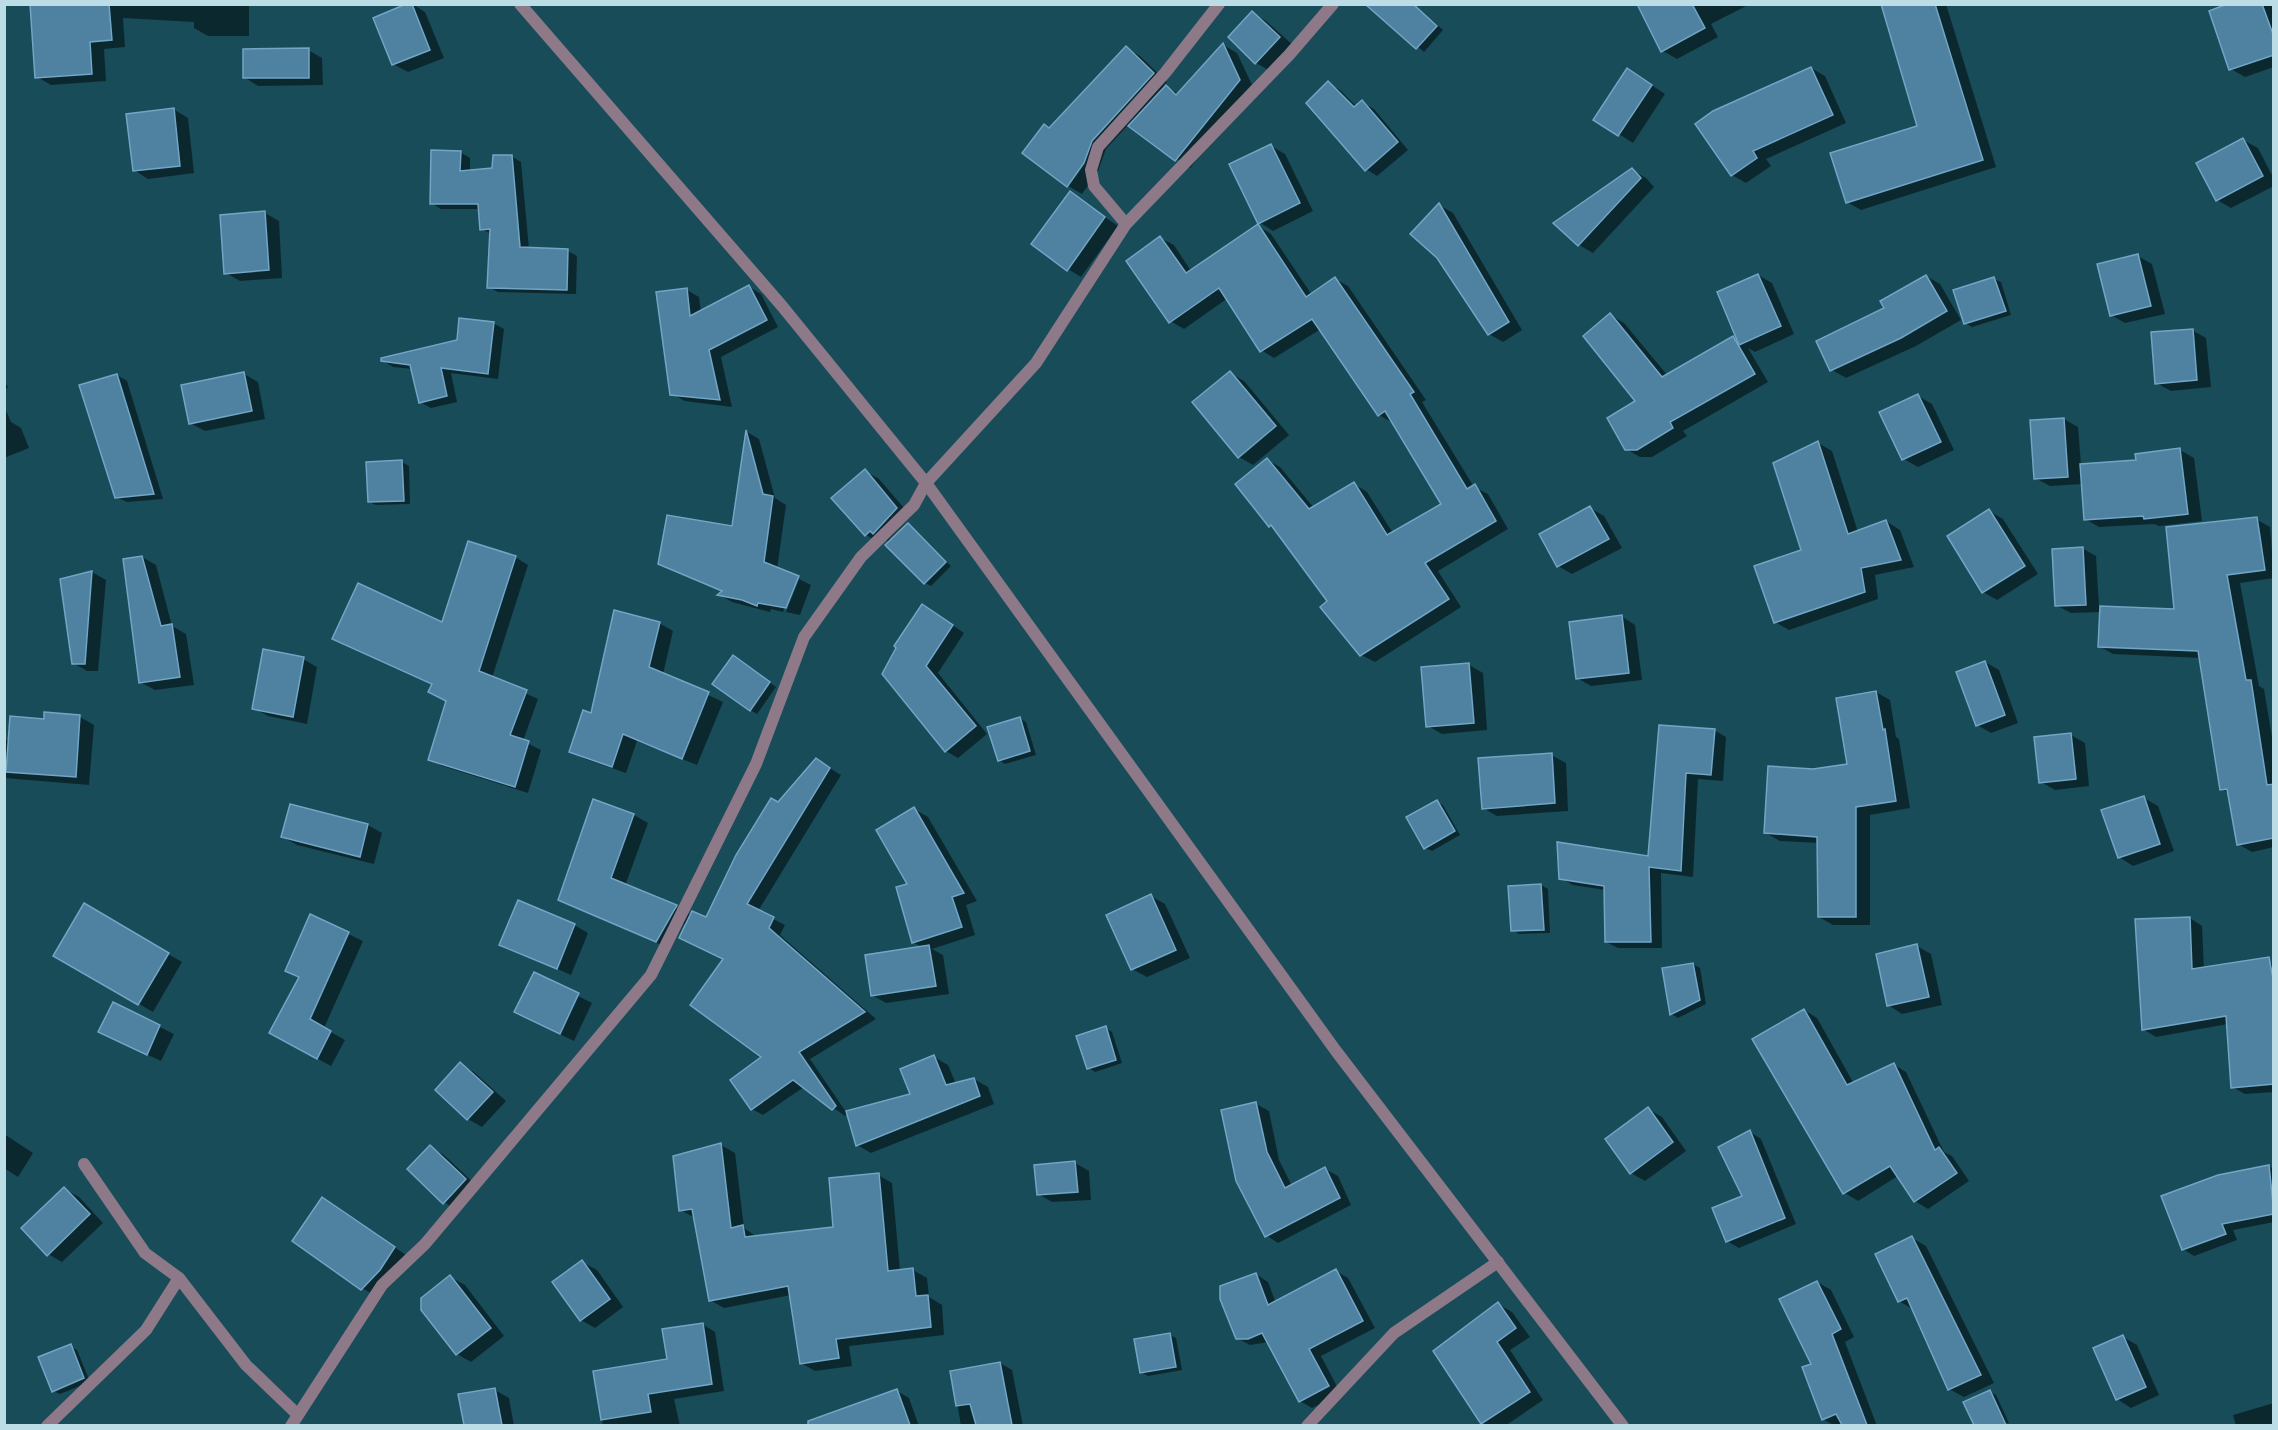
<svg xmlns="http://www.w3.org/2000/svg" width="2278" height="1430" font-family="'Open Sans',sans-serif">
	<style>
		.shadow { fill: #0007 }
		.building { fill: #4f81a0; stroke: #72a5c6; stroke-width: 1.5 }
		.lines { fill: none; stroke-linecap: round; stroke-linejoin: round }
		.street { stroke: #8e7988; stroke-width: 12 }
	</style>
	<rect width="100%" height="100%" fill="#184c59"/>
	<g class="shadow">
		<path d="M32,4H249V36H208L194,28V22L123,18L125,47L104,49L106,81L51,85L37,77Z"/>
		<path d="M412,4L425,12L444,58L408,72L393,64Z"/>
		<path d="M1413,4L1443,30L1424,52L1380,15Z"/>
		<path d="M1638,4H1750L1711,24L1718,37L1677,59L1663,51Z"/>
		<path d="M1894,4H1946L1996,167L1861,210L1847,202L1919,127Z"/>
		<path d="M2232,4H2273L2274,67L2245,77L2231,69Z"/>
		<path d="M1252,13L1266,21L1293,45L1270,71L1256,63Z"/>
		<path d="M1223,45L1237,53L1254,89L1190,168L1129,124L1106,149L1098,171L1082,194L1068,186L1126,48L1140,56L1167,82L1164,85L1179,94Z"/>
		<path d="M308,50L322,58L323,85L258,86L244,77Z"/>
		<path d="M1811,68L1825,76L1846,123L1766,159L1771,166L1746,183L1732,175Z"/>
		<path d="M1641,78L1665,94L1633,143L1595,119Z"/>
		<path d="M1328,83L1340,90L1357,107L1362,102L1374,109L1408,150L1377,176L1366,169Z"/>
		<path d="M173,109L188,118L194,173L148,179L134,170Z"/>
		<path d="M2243,140L2258,148L2274,179V186L2231,208L2217,200Z"/>
		<path d="M1271,146L1285,154L1313,211L1273,231L1259,222Z"/>
		<path d="M460,152L470,158V172L494,170L511,156L521,162L529,249L568,251L577,256L576,294L498,292L489,287L491,234L482,229L480,209H441L431,203Z"/>
		<path d="M1632,170L1646,178L1654,187L1593,253L1579,245Z"/>
		<path d="M1070,193L1118,226L1081,277L1068,269Z"/>
		<path d="M1439,205L1453,213L1522,330L1503,342L1489,334Z"/>
		<path d="M265,213L279,221L282,278L240,281L226,273Z"/>
		<path d="M1258,226L1271,234L1312,295L1335,279L1348,286L1426,400L1422,402L1474,487L1488,494L1508,529L1438,571L1461,607L1375,662L1361,655L1329,601L1276,529L1270,526L1267,460L1280,467L1314,508L1354,484L1367,492L1393,533L1443,504L1393,423L1379,415L1321,329L1274,358L1261,350L1228,298L1184,329L1170,321L1160,238L1174,245L1191,271Z"/>
		<path d="M2138,256L2152,264L2165,314L2125,323L2111,315Z"/>
		<path d="M1758,275L1772,283L1794,334L1755,352L1748,348L1768,382L1683,431L1687,436L1652,457H1640L1626,449L1637,402L1610,315L1624,323L1668,376L1733,338L1740,342Z"/>
		<path d="M1926,276L1940,284L1961,320L1916,346L1846,378L1832,370L1886,309Z"/>
		<path d="M1994,279L2001,282L2011,315L1972,327L1965,323Z"/>
		<path d="M749,287L761,294L778,327L721,357L732,407L685,401L672,394L687,290L699,297L701,312Z"/>
		<path d="M493,323L504,329L498,379L451,373L457,402L431,408L420,402L412,369L393,367L383,361L458,341Z"/>
		<path d="M2192,330L2206,338L2211,387L2171,391L2156,383Z"/>
		<path d="M1230,373L1244,381L1289,435L1253,465L1239,457Z"/>
		<path d="M244,374L258,382L265,419L205,431L190,423Z"/>
		<path d="M117,375L127,381L163,499L127,502L116,497Z"/>
		<path d="M4,379L8,388L4,389Z"/>
		<path d="M1918,396L1932,404L1954,450L1918,467L1904,459L1881,413Z"/>
		<path d="M4,406L11,422L21,428L29,448L4,458Z"/>
		<path d="M2064,419L2078,427L2081,465L2138,461L2180,450L2194,458L2202,521L2159,526L2154,524L2099,527L2085,519L2083,484L2050,486L2035,478Z"/>
		<path d="M747,432L759,439L775,498L786,505L777,569L797,577L783,612L771,609L770,612L732,602L720,595L723,592L660,563L733,528Z"/>
		<path d="M1818,443L1832,451L1858,532L1886,521L1900,530L1914,567L1875,575L1878,599L1789,630L1775,622L1803,551Z"/>
		<path d="M402,462L409,466L410,504L376,505L369,502L368,464Z"/>
		<path d="M865,471L879,479L911,516L889,539L891,541L908,525L951,566L931,586L925,583L890,542L884,539L880,543L866,535Z"/>
		<path d="M1590,508L1604,516L1622,548L1572,574L1558,566Z"/>
		<path d="M1989,511L2003,519L2038,574L1997,600L1983,592Z"/>
		<path d="M2256,519L2270,527L2274,578L2240,583L2259,686L2264,689L2274,749V847L2252,852L2238,844L2229,793L2222,789L2201,658L2113,654L2099,646L2101,612L2071,613L2056,605L2082,548L2096,556L2099,607L2176,611Z"/>
		<path d="M142,557L156,565L172,626L186,634L194,685L155,690L140,682Z"/>
		<path d="M515,557L528,565L492,678L538,699L523,741L541,750L528,793L442,766L430,759L448,702L434,684L443,624Z"/>
		<path d="M92,572L106,580L98,671H87L73,663Z"/>
		<path d="M799,579L811,585L800,615L786,612Z"/>
		<path d="M935,613L964,633L938,673L987,734L958,758L946,751L898,648Z"/>
		<path d="M1621,616L1635,625L1642,680L1591,686L1577,678Z"/>
		<path d="M659,623L673,631L663,674L723,702L697,765L637,741L626,773L585,759L571,751L592,715Z"/>
		<path d="M303,659L317,667L307,724L268,716L254,708Z"/>
		<path d="M740,661L776,687L757,714L750,710Z"/>
		<path d="M1985,662L1999,670L2018,723L1991,733L1977,725Z"/>
		<path d="M1469,665L1483,673L1487,730L1442,734L1428,726Z"/>
		<path d="M1876,692L1890,700L1896,737L1899,739L1910,808L1870,815V925H1833L1819,917V843L1780,841L1766,833L1849,765Z"/>
		<path d="M46,714L80,717L94,725L89,785L4,778V739L10,741L45,720Z"/>
		<path d="M1019,718L1026,722L1036,755L1005,764L999,760Z"/>
		<path d="M1660,726L1714,730L1726,737L1723,781L1698,779L1693,877L1661,873L1662,948H1618L1606,942L1605,890L1573,885L1560,878L1650,858Z"/>
		<path d="M2071,735L2085,743L2089,786L2055,790L2041,782Z"/>
		<path d="M1551,755L1566,763L1568,811L1497,816L1483,808Z"/>
		<path d="M817,760L841,775L758,911L785,925L780,935L876,1019L810,1059L846,1112L912,1095L934,1057L948,1065L956,1084L974,1079L988,1087L994,1104L871,1153L857,1145L848,1112L845,1116L804,1087L763,1115L752,1109L764,1057L724,960L687,925L684,924L670,949L559,899L594,801L634,815L648,823L625,886L692,915L707,919L778,804Z"/>
		<path d="M2144,798L2158,806L2174,851L2133,866L2119,857Z"/>
		<path d="M1437,802L1443,805L1460,835L1432,851L1425,848Z"/>
		<path d="M291,805L368,825L382,833L374,864L297,845L283,837Z"/>
		<path d="M914,809L928,817L977,901L966,905L975,935L932,949L943,955L949,994L886,1003L872,995L923,948L913,942L910,885Z"/>
		<path d="M1541,885L1548,889L1550,933L1519,934L1513,930Z"/>
		<path d="M1151,896L1165,904L1190,958L1147,977L1132,969Z"/>
		<path d="M84,905L182,962L153,1012L55,955Z"/>
		<path d="M310,916L363,941L324,1028L345,1040L331,1066L285,1041L300,978L287,970Z"/>
		<path d="M2190,918L2202,926L2204,969L2274,1078V1092L2245,1094L2232,1087L2228,1024L2156,1037L2143,1029Z"/>
		<path d="M574,925L588,933L571,975L501,944Z"/>
		<path d="M1917,946L1931,954L1942,1005L1902,1014L1888,1005Z"/>
		<path d="M2274,963V979L2269,964Z"/>
		<path d="M1693,964L1700,968L1706,1004L1678,1018L1671,1014Z"/>
		<path d="M534,974L592,1003L574,1041L530,1020Z"/>
		<path d="M113,1004L174,1034L161,1061L114,1039Z"/>
		<path d="M1804,1010L1817,1018L1854,1084L1893,1064L1906,1072L1944,1152L1952,1156L1969,1181L1928,1209L1915,1201L1898,1176L1858,1201L1845,1193L1754,1040Z"/>
		<path d="M1106,1028L1112,1032L1122,1063L1095,1072L1089,1068Z"/>
		<path d="M460,1064L474,1072L506,1101L482,1127L468,1119L437,1090Z"/>
		<path d="M1256,1104L1269,1111L1279,1160L1292,1186L1325,1169L1338,1176L1351,1205L1278,1243L1266,1235Z"/>
		<path d="M1648,1109L1662,1117L1686,1151L1645,1181L1631,1173Z"/>
		<path d="M1750,1132L1761,1139L1796,1224L1739,1248L1727,1241L1745,1197Z"/>
		<path d="M4,1134L33,1153L18,1177L4,1168Z"/>
		<path d="M721,1145L735,1153L744,1228L757,1237L835,1229L878,1175L892,1183L900,1271L913,1270L927,1278L929,1297L942,1305L944,1335L849,1346L852,1366L815,1371L801,1363L791,1295L724,1308L710,1300L695,1218L681,1210Z"/>
		<path d="M430,1147L444,1155L479,1188L458,1211L444,1202Z"/>
		<path d="M1075,1163L1089,1171L1091,1200L1052,1202L1038,1194Z"/>
		<path d="M2268,1166L2274,1169V1222L2233,1230L2237,1240L2194,1256L2183,1249Z"/>
		<path d="M64,1189L79,1197L103,1223L62,1262L48,1254Z"/>
		<path d="M335,1206L406,1255L374,1295L362,1288Z"/>
		<path d="M1912,1238L1926,1246L1994,1383L1964,1397L1949,1389L1914,1310L1899,1301Z"/>
		<path d="M582,1262L597,1270L623,1307L595,1328L581,1320Z"/>
		<path d="M1336,1271L1348,1278L1375,1328L1321,1356L1341,1394L1312,1408L1300,1401L1269,1342L1250,1345L1237,1338L1256,1274L1268,1282L1276,1303Z"/>
		<path d="M450,1277L465,1285L504,1336L471,1362L457,1354Z"/>
		<path d="M1817,1282L1831,1290L1854,1337L1845,1342L1877,1426H1835L1823,1419L1813,1365Z"/>
		<path d="M1498,1304L1512,1312L1530,1337L1510,1350L1543,1400L1505,1426H1487L1482,1423Z"/>
		<path d="M702,1324L715,1332L724,1391L674,1399L680,1426H603L595,1372L668,1360Z"/>
		<path d="M1170,1335L1176,1338L1182,1370L1148,1376L1141,1372Z"/>
		<path d="M2123,1337L2137,1345L2159,1395L2131,1408L2117,1399Z"/>
		<path d="M70,1346L77,1350L90,1382L60,1394L53,1391Z"/>
		<path d="M1000,1363L1012,1370L1023,1426H961L952,1372Z"/>
		<path d="M495,1390L509,1398L514,1426H465L459,1396Z"/>
		<path d="M897,1391L909,1398L919,1426H809L832,1414Z"/>
		<path d="M1990,1392L1996,1395L2009,1423L1975,1426L1965,1403Z"/>
		<path d="M2274,1403V1426H2236L2233,1415Z"/>
	</g>
	<g class="building">
		<path d="M30,4H109L112,40L90,42L92,74L35,78Z"/>
		<path d="M406,4H412L430,50L392,65L373,18Z"/>
		<path d="M1365,4H1413L1437,26L1416,49Z"/>
		<path d="M1637,4H1692L1705,28L1661,52Z"/>
		<path d="M1881,4H1935L1983,160L1846,203L1830,153L1917,126Z"/>
		<path d="M2227,4H2262L2274,37V55L2229,70L2209,11Z"/>
		<path d="M1252,11L1280,37L1255,64L1228,37Z"/>
		<path d="M1223,43L1240,80L1175,161L1128,126L1166,85L1176,95Z"/>
		<path d="M1126,46L1154,73L1092,141L1084,163L1067,187L1022,153L1044,124L1049,128Z"/>
		<path d="M309,48V78H243V49Z"/>
		<path d="M1811,67L1833,115L1753,151L1757,158L1731,176L1695,124L1713,111Z"/>
		<path d="M1627,68L1652,85L1618,136L1593,120Z"/>
		<path d="M1328,81L1354,107L1362,100L1398,142L1365,171L1306,103Z"/>
		<path d="M174,108L180,166L133,171L126,114Z"/>
		<path d="M2243,138L2263,176L2216,201L2196,163Z"/>
		<path d="M1271,144L1300,203L1258,224L1229,164Z"/>
		<path d="M431,150L461,151L460,171L492,168L493,155H512L520,247L568,249L567,290L487,288L490,229L480,230L478,204H430Z"/>
		<path d="M1632,168L1641,178L1578,246L1553,223Z"/>
		<path d="M1070,191L1105,217L1067,271L1031,244Z"/>
		<path d="M1439,203L1509,322L1488,335L1437,258L1410,234Z"/>
		<path d="M265,211L269,270L224,274L220,215Z"/>
		<path d="M1258,224L1306,297L1335,277L1414,392L1410,394L1467,489L1475,484L1496,521L1425,563L1449,599L1360,656L1320,607L1327,601L1271,525L1269,527L1235,484L1267,458L1309,509L1354,482L1387,535L1441,504L1385,411L1378,416L1312,319L1260,352L1219,288L1169,323L1126,261L1160,236L1186,273Z"/>
		<path d="M2138,254L2151,306L2110,316L2097,264Z"/>
		<path d="M1758,274L1781,326L1739,345L1717,292Z"/>
		<path d="M1926,275L1947,311L1901,338L1830,371L1816,341L1884,308L1880,301Z"/>
		<path d="M1994,277L2006,311L1964,324L1953,290Z"/>
		<path d="M749,285L767,320L709,350L720,400L670,395L656,292L687,288L690,316Z"/>
		<path d="M1610,313L1662,377L1733,336L1755,374L1670,422L1673,428L1637,450H1625L1607,418L1635,401L1583,336Z"/>
		<path d="M459,318L494,322L488,374L441,368L447,396L419,403L410,365L381,361V358L457,340Z"/>
		<path d="M2193,329L2197,380L2155,384L2151,332Z"/>
		<path d="M1230,371L1276,426L1238,458L1192,402Z"/>
		<path d="M244,372L252,411L189,424L181,385Z"/>
		<path d="M117,374L154,494L115,498L79,385Z"/>
		<path d="M1918,394L1941,442L1902,460L1879,412Z"/>
		<path d="M2064,418L2068,477L2034,479L2030,420Z"/>
		<path d="M746,430L763,494L773,496L764,562L799,576L786,608L758,603L757,606L742,600L717,595L722,591L658,564L667,515L732,526Z"/>
		<path d="M1818,441L1848,534L1886,520L1901,560L1861,568L1865,592L1774,623L1754,566L1801,550L1773,463Z"/>
		<path d="M2180,448L2188,514L2144,519L2143,516L2084,520L2080,464L2136,460L2135,454Z"/>
		<path d="M402,460L404,501L368,502L366,462Z"/>
		<path d="M865,469L897,508L873,534L870,531L865,536L831,498Z"/>
		<path d="M1590,506L1609,539L1557,567L1539,534Z"/>
		<path d="M1989,509L2025,566L1982,593L1947,536Z"/>
		<path d="M2257,517L2265,570L2227,575L2246,680H2251L2267,785L2274,784V838L2237,845L2227,789L2220,790L2198,651L2098,647L2100,606L2174,609L2166,527Z"/>
		<path d="M908,523L946,562L924,584L885,545Z"/>
		<path d="M468,541L516,556L479,671L527,690L510,735L529,741L515,787L428,760L446,701L428,692L432,684L332,639L358,583L442,622Z"/>
		<path d="M2083,547L2086,605L2055,606L2052,549Z"/>
		<path d="M142,556L161,626L172,624L180,677L139,683L123,559Z"/>
		<path d="M92,571L85,664H72L60,579Z"/>
		<path d="M922,604L953,625L926,666L976,726L945,752L882,674L896,648L894,646Z"/>
		<path d="M614,610L660,622L649,667L709,692L682,759L623,734L612,767L569,752L583,710L591,713Z"/>
		<path d="M1622,615L1629,673L1576,679L1569,622Z"/>
		<path d="M263,649L304,657L293,717L252,709Z"/>
		<path d="M733,655L770,682L750,711L712,684Z"/>
		<path d="M1985,661L2005,715L1976,726L1956,672Z"/>
		<path d="M1469,663L1474,723L1426,727L1421,667Z"/>
		<path d="M1876,691L1883,730L1885,729L1896,801L1856,807V917H1818L1817,837L1764,833L1768,766L1813,769L1847,764L1836,698Z"/>
		<path d="M44,712L80,715L76,777L6,772L10,716L44,719Z"/>
		<path d="M1020,717L1030,751L998,761L987,727Z"/>
		<path d="M1659,725L1715,729L1711,775L1686,773L1681,871L1649,867L1651,942H1605L1604,886L1559,879L1557,842L1648,856Z"/>
		<path d="M2071,733L2076,779L2039,783L2034,737Z"/>
		<path d="M1552,753L1555,803L1482,809L1478,758Z"/>
		<path d="M816,758L830,768L747,904L774,917L769,928L865,1012L799,1052L836,1106L832,1110L793,1080L751,1110L730,1080L761,1057L690,1005L723,959L679,938L692,911L706,917L736,855L771,798L778,802Z"/>
		<path d="M2144,796L2160,844L2118,858L2101,810Z"/>
		<path d="M593,799L634,814L611,878L677,905L656,942L558,900Z"/>
		<path d="M1437,800L1455,831L1424,849L1406,817Z"/>
		<path d="M290,804L368,824L360,857L281,837Z"/>
		<path d="M914,807L964,893L952,897L962,927L912,943L896,887L907,884L876,830Z"/>
		<path d="M1541,884L1544,930L1511,931L1508,886Z"/>
		<path d="M1151,894L1176,950L1131,970L1106,915Z"/>
		<path d="M518,900L575,924L557,969L499,945Z"/>
		<path d="M84,903L169,953L138,1005L53,956Z"/>
		<path d="M310,914L349,932L310,1019L331,1031L317,1059L269,1033L299,977L285,971Z"/>
		<path d="M2190,917L2192,969L2269,957L2274,984V1084L2231,1088L2226,1016L2142,1030L2135,919Z"/>
		<path d="M1917,944L1929,997L1887,1006L1876,954Z"/>
		<path d="M929,945L936,986L871,996L865,955Z"/>
		<path d="M1693,963L1700,1000L1670,1015L1662,968Z"/>
		<path d="M534,972L579,993L560,1034L514,1012Z"/>
		<path d="M113,1002L160,1025L147,1055L98,1032Z"/>
		<path d="M1804,1009L1847,1085L1894,1063L1935,1150L1939,1147L1957,1173L1914,1202L1890,1166L1843,1194L1752,1039Z"/>
		<path d="M1106,1026L1116,1060L1087,1069L1076,1036Z"/>
		<path d="M934,1055L946,1085L974,1078L980,1096L856,1146L846,1111L910,1094L900,1069Z"/>
		<path d="M460,1062L493,1092L467,1120L435,1090Z"/>
		<path d="M1256,1102L1267,1152L1285,1188L1325,1167L1340,1198L1265,1237L1236,1181L1221,1110Z"/>
		<path d="M1648,1107L1673,1142L1630,1174L1605,1139Z"/>
		<path d="M1750,1130L1785,1218L1726,1242L1712,1208L1742,1196L1718,1147Z"/>
		<path d="M721,1143L731,1228L743,1225L745,1237L833,1227L829,1178L879,1173L888,1271L913,1268L916,1296L928,1295L931,1327L836,1339L839,1358L800,1364L788,1286L709,1301L692,1209L679,1211L673,1156Z"/>
		<path d="M430,1145L466,1179L443,1204L407,1169Z"/>
		<path d="M1075,1161L1078,1192L1037,1195L1034,1165Z"/>
		<path d="M2269,1165L2274,1214L2222,1224L2226,1234L2182,1250L2161,1196L2218,1175Z"/>
		<path d="M64,1187L90,1214L47,1256L21,1228Z"/>
		<path d="M322,1197L395,1247L380,1270L361,1290L292,1241Z"/>
		<path d="M1912,1236L1981,1375L1948,1390L1907,1298L1898,1302L1875,1254Z"/>
		<path d="M582,1260L610,1299L580,1321L552,1282Z"/>
		<path d="M1336,1269L1363,1321L1309,1349L1329,1386L1299,1402L1262,1333L1248,1339H1236L1220,1299V1286L1256,1273L1268,1305Z"/>
		<path d="M450,1275L491,1328L456,1355L421,1310V1298Z"/>
		<path d="M1817,1281L1841,1329L1832,1334L1867,1425H1842L1836,1414L1822,1420L1802,1367L1811,1364L1779,1299Z"/>
		<path d="M1498,1302L1516,1328L1497,1342L1530,1392L1481,1424L1433,1351Z"/>
		<path d="M703,1323L712,1384L648,1394L651,1412L601,1420L593,1371L667,1359L662,1329Z"/>
		<path d="M1170,1333L1176,1367L1140,1373L1134,1339Z"/>
		<path d="M2123,1335L2146,1387L2116,1400L2093,1348Z"/>
		<path d="M71,1344L84,1378L52,1392L38,1357Z"/>
		<path d="M1000,1362L1012,1425H976L970,1404L956,1406L950,1371Z"/>
		<path d="M495,1388L502,1425H464L458,1394Z"/>
		<path d="M897,1389L910,1425H808V1421Z"/>
		<path d="M1990,1390L2006,1425H1974L1963,1402Z"/>
	</g>
	<g class="lines">
		<g class="street">
			<path d="M520,4L782,306L926,483L1336,1051L1623,1426"/>
			<path d="M1126,224L1094,186L1091,170L1098,147L1165,73L1219,4"/>
			<path d="M84,1164L145,1253L179,1278"/>
			<path d="M47,1426L146,1330L179,1278L246,1365L297,1414"/>
			<path d="M291,1426L382,1285L425,1244L651,975L756,764L804,637L861,557L914,505L926,483L1036,363L1126,224L1289,55L1333,4"/>
			<path d="M1307,1426L1394,1333L1498,1262"/>
		</g>
	</g>
	<rect width="2278" height="1430" fill="none" stroke="#bddde6" stroke-width="12"/>
</svg>
